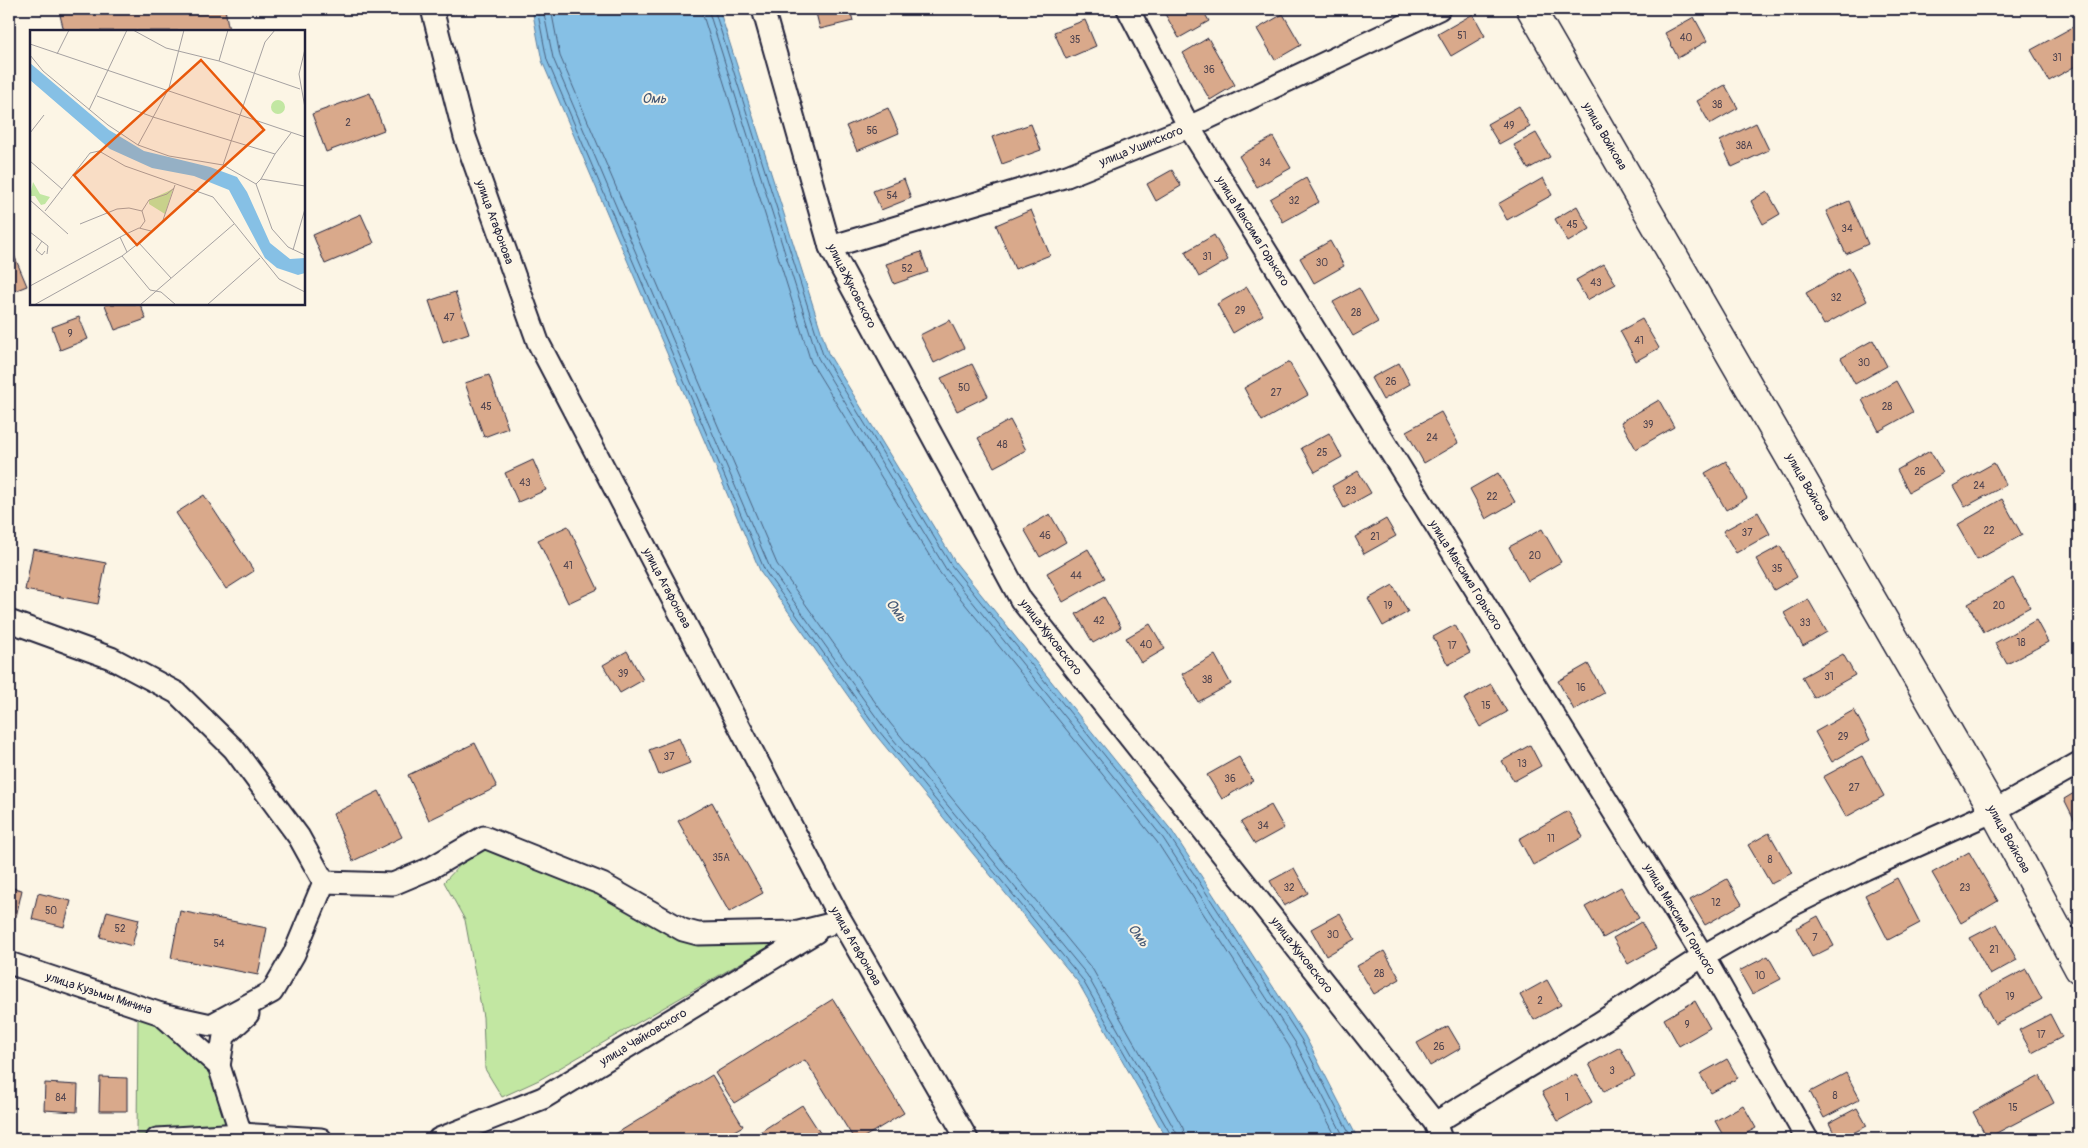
<svg xmlns="http://www.w3.org/2000/svg" width="2088" height="1148" font-family="Pangolin,sans-serif">
	<style>
		.green { fill: #c2e7a2; stroke: #72846e }
		.water { fill: #86c0e5; stroke: #5e81a1 }
		.lines { fill: none; stroke-linecap: round; stroke-linejoin: round }
		.shore { stroke: #4a617f; stroke-width: 1 }
		.building { fill: #d9a98b; stroke: #22223b }
		.minor-casing { stroke: #22223b; stroke-width: 25 }
		.secondary-casing { stroke: #22223b; stroke-width: 31 }
		.minor { stroke: #fcf5e5; stroke-width: 21 }
		.secondary { stroke: #fcf5e5; stroke-width: 28 }
		.labels { text-anchor: middle; stroke-width: 4; stroke-linejoin: round; paint-order: stroke }
		.number-label { font-size: 10px; fill: #50444f }
		.street-label { font-size: 12px; fill: #22223b; stroke: #fcf5e5 }
		.water-label { font-size: 14px; font-style: italic; fill: #455976; stroke: #fcf5e5 }
		.inset-road { fill: none; stroke: #a5a1a1; stroke-width: 1 }
		.view { fill: #e8590c; fill-opacity: 0.15; stroke: #e8590c; stroke-width: 2.5 }
		.inset-edge { fill: none; stroke: #22223b; stroke-width: 2.5 }
	</style>
	<rect width="100%" height="100%" fill="#fcf5e5"/>
	<filter id="ink" filterUnits="userSpaceOnUse"><feTurbulence type="fractalNoise" baseFrequency=".02" numOctaves="2"/><feDisplacementMap in="SourceGraphic" scale="10" xChannelSelector="R" yChannelSelector="G"/><feConvolveMatrix kernelMatrix="1 2 1 2 8 2 1 2 1" color-interpolation-filters="sRGB"/></filter>
	<g filter="url(#ink)">
		<g class="green">
			<path d="M481,843L607,893L686,937L787,936L539,1080L502,1097L485,1069L483,1017L465,920L444,882Z"/>
			<path d="M138,1015L160,1020L215,1068L237,1131L137,1135Z"/>
		</g>
		<path class="water" d="M532,9H719L828,353L955,562L1172,831L1305,1036L1358,1139H1167L1078,982L875,734L761,573L542,61Z"/>
		<g class="lines">
			<g class="shore">
				<path d="M537,9L547,60L765,571L879,731L1082,979L1171,1135V1139"/>
				<path d="M543,9L553,58L770,568L884,728L1087,975L1176,1132L1178,1139"/>
				<path d="M551,9L560,56L777,564L890,723L1093,970L1183,1128L1185,1139"/>
				<path d="M701,9L811,362L940,573L1157,842L1289,1046L1337,1139"/>
				<path d="M708,9L818,358L946,569L1163,838L1295,1042L1345,1139"/>
				<path d="M714,9L823,355L951,565L1168,834L1301,1039L1352,1139"/>
			</g>
		</g>
		<g class="building">
			<path d="M90,9H225L229,31H64L60,15Z"/>
			<path d="M815,9H850L853,21L820,29Z"/>
			<path d="M1162,9H1202L1209,21L1179,38Z"/>
			<path d="M1283,14L1301,45L1275,60L1257,29Z"/>
			<path d="M1473,14L1485,36L1451,56L1438,34Z"/>
			<path d="M1694,17L1707,41L1678,58L1665,33Z"/>
			<path d="M1085,20L1096,46L1066,59L1054,32Z"/>
			<path d="M2073,27L2079,38V64L2049,81L2031,50Z"/>
			<path d="M1208,38L1235,85L1210,100L1183,53Z"/>
			<path d="M1725,85L1738,108L1710,124L1697,101Z"/>
			<path d="M370,93L384,130L326,152L312,114Z"/>
			<path d="M1519,106L1530,127L1499,144L1487,124Z"/>
			<path d="M888,108L899,133L857,151L846,126Z"/>
			<path d="M1756,123L1769,150L1732,167L1720,141Z"/>
			<path d="M1031,124L1041,150L1002,164L992,137Z"/>
			<path d="M1536,133L1550,157L1528,169L1514,145Z"/>
			<path d="M1273,137L1291,168L1257,187L1239,156Z"/>
			<path d="M1172,170L1181,186L1156,201L1147,184Z"/>
			<path d="M1306,178L1319,202L1283,222L1270,199Z"/>
			<path d="M1543,178L1552,195L1507,220L1498,204Z"/>
			<path d="M904,179L911,198L881,210L873,191Z"/>
			<path d="M1767,191L1780,214L1763,224L1751,201Z"/>
			<path d="M1849,201L1868,244L1846,254L1826,211Z"/>
			<path d="M1577,206L1590,229L1568,242L1555,219Z"/>
			<path d="M1031,210L1050,255L1015,269L996,225Z"/>
			<path d="M361,214L374,243L325,264L313,235Z"/>
			<path d="M1214,235L1228,260L1199,277L1185,252Z"/>
			<path d="M1330,241L1344,266L1314,283L1300,258Z"/>
			<path d="M921,252L928,272L894,284L886,264Z"/>
			<path d="M14,255L27,286L9,293V257Z"/>
			<path d="M1604,264L1616,284L1587,300L1576,280Z"/>
			<path d="M1849,268L1867,301L1824,325L1806,293Z"/>
			<path d="M1247,287L1263,315L1233,333L1217,304Z"/>
			<path d="M1359,288L1378,322L1353,336L1333,302Z"/>
			<path d="M455,292L469,333L443,342L429,301Z"/>
			<path d="M108,304H140L146,319L115,330L105,305Z"/>
			<path d="M79,317L88,339L60,350L52,327Z"/>
			<path d="M1642,319L1659,348L1636,361L1620,331Z"/>
			<path d="M950,320L964,348L934,363L920,335Z"/>
			<path d="M1873,340L1887,366L1855,384L1841,358Z"/>
			<path d="M1289,362L1308,395L1262,421L1244,388Z"/>
			<path d="M1399,363L1410,384L1383,400L1371,378Z"/>
			<path d="M972,364L988,396L957,411L941,378Z"/>
			<path d="M489,375L508,428L484,437L465,383Z"/>
			<path d="M1896,381L1913,412L1879,431L1862,400Z"/>
			<path d="M1659,400L1674,427L1636,449L1621,422Z"/>
			<path d="M1441,412L1458,443L1424,463L1406,431Z"/>
			<path d="M1010,420L1026,450L994,467L978,438Z"/>
			<path d="M1329,433L1342,457L1315,472L1301,448Z"/>
			<path d="M1930,451L1943,473L1909,492L1897,470Z"/>
			<path d="M533,460L546,490L518,502L505,473Z"/>
			<path d="M1726,461L1747,498L1726,510L1705,473Z"/>
			<path d="M1994,463L2006,485L1965,507L1953,486Z"/>
			<path d="M1358,471L1371,493L1344,508L1332,486Z"/>
			<path d="M1498,473L1515,502L1486,519L1470,489Z"/>
			<path d="M204,495L254,571L226,589L176,513Z"/>
			<path d="M2002,499L2022,535L1977,560L1957,525Z"/>
			<path d="M1758,512L1770,534L1736,553L1723,531Z"/>
			<path d="M1050,514L1066,542L1040,557L1024,529Z"/>
			<path d="M1386,519L1396,536L1364,554L1355,537Z"/>
			<path d="M568,526L598,589L568,603L538,540Z"/>
			<path d="M1542,529L1561,562L1528,581L1509,547Z"/>
			<path d="M1780,546L1797,577L1774,590L1756,559Z"/>
			<path d="M33,549L106,563L98,604L25,590Z"/>
			<path d="M1088,549L1105,578L1063,602L1047,573Z"/>
			<path d="M2013,578L2030,607L1984,632L1968,604Z"/>
			<path d="M1393,585L1408,612L1383,626L1368,599Z"/>
			<path d="M1104,597L1121,627L1093,643L1076,614Z"/>
			<path d="M1808,599L1827,632L1803,646L1784,613Z"/>
			<path d="M2036,620L2048,642L2007,664L1995,643Z"/>
			<path d="M1150,624L1165,649L1141,663L1126,638Z"/>
			<path d="M1455,625L1470,653L1448,665L1433,637Z"/>
			<path d="M627,651L643,680L620,693L603,665Z"/>
			<path d="M1843,654L1855,675L1814,698L1802,677Z"/>
			<path d="M1215,655L1231,684L1198,702L1182,674Z"/>
			<path d="M9,660L16,662L9,694Z"/>
			<path d="M1588,664L1604,693L1574,710L1558,681Z"/>
			<path d="M1491,684L1507,712L1480,727L1464,699Z"/>
			<path d="M1854,710L1870,740L1832,762L1815,732Z"/>
			<path d="M679,738L690,763L659,775L649,750Z"/>
			<path d="M475,743L497,787L429,820L408,775Z"/>
			<path d="M1530,745L1541,766L1514,781L1502,761Z"/>
			<path d="M1862,756L1884,796L1846,817L1823,777Z"/>
			<path d="M1239,757L1253,781L1222,799L1207,775Z"/>
			<path d="M2079,790V829L2064,799Z"/>
			<path d="M379,791L402,837L353,861L333,814Z"/>
			<path d="M712,802L763,893L729,912L678,821Z"/>
			<path d="M1271,805L1284,828L1255,844L1241,822Z"/>
			<path d="M1568,811L1583,837L1533,865L1519,839Z"/>
			<path d="M1769,833L1792,873L1771,884L1748,845Z"/>
			<path d="M1969,852L1998,901L1961,923L1932,873Z"/>
			<path d="M1294,868L1308,893L1284,906L1270,881Z"/>
			<path d="M1897,878L1920,923L1888,940L1865,895Z"/>
			<path d="M1727,879L1742,904L1705,925L1690,900Z"/>
			<path d="M9,887L22,890L16,917L9,915Z"/>
			<path d="M1621,887L1639,918L1603,938L1585,907Z"/>
			<path d="M38,893L71,901L64,927L32,919Z"/>
			<path d="M107,911L139,919L132,946L100,937Z"/>
			<path d="M180,911L267,928L258,975L171,958Z"/>
			<path d="M1340,913L1355,939L1326,956L1311,929Z"/>
			<path d="M1818,916L1834,946L1812,957L1796,928Z"/>
			<path d="M1641,922L1656,948L1628,964L1613,938Z"/>
			<path d="M1997,924L2017,960L1990,975L1970,938Z"/>
			<path d="M1384,951L1400,979L1374,994L1357,966Z"/>
			<path d="M1768,956L1781,979L1752,994L1739,971Z"/>
			<path d="M2026,969L2042,999L1995,1024L1979,994Z"/>
			<path d="M1547,980L1561,1005L1534,1020L1520,995Z"/>
			<path d="M833,999L904,1113L861,1139H854L805,1060L734,1103L715,1073Z"/>
			<path d="M1695,1001L1710,1028L1679,1046L1664,1019Z"/>
			<path d="M2050,1014L2062,1037L2032,1053L2019,1030Z"/>
			<path d="M1448,1026L1461,1048L1430,1066L1417,1043Z"/>
			<path d="M1620,1047L1635,1076L1604,1092L1589,1064Z"/>
			<path d="M1727,1059L1738,1078L1711,1093L1700,1074Z"/>
			<path d="M1846,1073L1860,1099L1824,1118L1810,1092Z"/>
			<path d="M1576,1074L1592,1102L1558,1121L1542,1092Z"/>
			<path d="M712,1075L743,1126L720,1139H609V1138Z"/>
			<path d="M2040,1076L2054,1103L1987,1138L1973,1112Z"/>
			<path d="M100,1077L127,1078V1111H99Z"/>
			<path d="M45,1083L78,1085L77,1112L44,1110Z"/>
			<path d="M802,1105L824,1139H749Z"/>
			<path d="M1743,1105L1756,1128L1736,1139H1725L1715,1121Z"/>
			<path d="M1857,1108L1867,1126L1841,1139H1837L1829,1123Z"/>
		</g>
		<g class="lines">
			<g class="minor-casing">
				<g id="minor">
					<path d="M432,9L465,137L538,342L839,917L967,1139"/>
					<path d="M763,9L830,247L1021,600L1435,1123L1441,1139"/>
					<path d="M1128,9L1189,127L1703,956L1807,1139"/>
					<path d="M830,247L1067,176L1189,127L1439,9"/>
					<path d="M9,621L111,658L177,693L234,749L299,837L324,882L294,954L272,992L211,1025L161,1014"/>
					<path d="M324,882L393,884L431,868L484,837L602,884L683,930L698,934L799,932L827,925"/>
					<path d="M9,963L161,1014L219,1066L241,1134"/>
					<path d="M219,1066L224,1036L248,1014"/>
					<path d="M1435,1123L1598,1024L1703,956L1792,905L1865,869L1994,811L2079,763"/>
					<path d="M157,1139L241,1134L321,1139"/>
					<path d="M439,1139L543,1098L816,932"/>
				</g>
			</g>
			<g class="secondary-casing">
				<path id="secondary" d="M1531,9L1994,811L2079,969"/>
			</g>
			<use href="#minor" class="minor"/>
			<use href="#secondary" class="secondary"/>
		</g>
	</g>
	<g class="labels">
		<g class="number-label">
			<text x="1462" y="39">51</text>
			<text x="1686" y="41">40</text>
			<text x="1075" y="43">35</text>
			<text x="2057" y="61">31</text>
			<text x="1209" y="73">36</text>
			<text x="1717" y="108">38</text>
			<text x="348" y="126">2</text>
			<text x="1509" y="129">49</text>
			<text x="872" y="134">56</text>
			<text x="1744" y="149">38А</text>
			<text x="1265" y="166">34</text>
			<text x="892" y="199">54</text>
			<text x="1294" y="204">32</text>
			<text x="1572" y="228">45</text>
			<text x="1847" y="232">34</text>
			<text x="1207" y="260">31</text>
			<text x="1322" y="266">30</text>
			<text x="907" y="272">52</text>
			<text x="1596" y="286">43</text>
			<text x="1836" y="301">32</text>
			<text x="1240" y="314">29</text>
			<text x="1356" y="316">28</text>
			<text x="449" y="321">47</text>
			<text x="70" y="337">9</text>
			<text x="1639" y="344">41</text>
			<text x="1864" y="366">30</text>
			<text x="1391" y="385">26</text>
			<text x="964" y="391">50</text>
			<text x="1276" y="396">27</text>
			<text x="486" y="410">45</text>
			<text x="1887" y="410">28</text>
			<text x="1648" y="428">39</text>
			<text x="1432" y="441">24</text>
			<text x="1002" y="448">48</text>
			<text x="1322" y="456">25</text>
			<text x="1920" y="475">26</text>
			<text x="525" y="486">43</text>
			<text x="1979" y="489">24</text>
			<text x="1351" y="494">23</text>
			<text x="1492" y="500">22</text>
			<text x="1989" y="534">22</text>
			<text x="1747" y="536">37</text>
			<text x="1045" y="539">46</text>
			<text x="1375" y="540">21</text>
			<text x="1535" y="559">20</text>
			<text x="568" y="569">41</text>
			<text x="1777" y="572">35</text>
			<text x="1076" y="579">44</text>
			<text x="1388" y="609">19</text>
			<text x="1999" y="609">20</text>
			<text x="1099" y="624">42</text>
			<text x="1805" y="626">33</text>
			<text x="2021" y="646">18</text>
			<text x="1146" y="648">40</text>
			<text x="1452" y="649">17</text>
			<text x="623" y="677">39</text>
			<text x="1829" y="680">31</text>
			<text x="1207" y="683">38</text>
			<text x="1581" y="691">16</text>
			<text x="1486" y="709">15</text>
			<text x="1843" y="740">29</text>
			<text x="669" y="760">37</text>
			<text x="1522" y="767">13</text>
			<text x="1230" y="782">36</text>
			<text x="1854" y="791">27</text>
			<text x="1263" y="829">34</text>
			<text x="1551" y="842">11</text>
			<text x="721" y="861">35А</text>
			<text x="1770" y="863">8</text>
			<text x="1289" y="891">32</text>
			<text x="1965" y="891">23</text>
			<text x="1716" y="906">12</text>
			<text x="51" y="914">50</text>
			<text x="120" y="932">52</text>
			<text x="1333" y="938">30</text>
			<text x="1815" y="941">7</text>
			<text x="219" y="947">54</text>
			<text x="1994" y="953">21</text>
			<text x="1379" y="977">28</text>
			<text x="1760" y="979">10</text>
			<text x="2010" y="1000">19</text>
			<text x="1540" y="1004">2</text>
			<text x="1687" y="1028">9</text>
			<text x="2041" y="1038">17</text>
			<text x="1439" y="1050">26</text>
			<text x="1612" y="1074">3</text>
			<text x="1835" y="1099">8</text>
			<text x="61" y="1101">84</text>
			<text x="1567" y="1101">1</text>
			<text x="2013" y="1111">15</text>
		</g>
		<g class="street-label">
			<text transform="translate(1605 136) rotate(60)" y="4">улица Войкова</text>
			<text transform="translate(1141 146) rotate(-22)" y="4">улица Ушинского</text>
			<text transform="translate(495 222) rotate(70)" y="4">улица Агафонова</text>
			<text transform="translate(1253 231) rotate(58)" y="4">улица Максима Горького</text>
			<text transform="translate(852 286) rotate(63)" y="4">улица Жуковского</text>
			<text transform="translate(1808 487) rotate(60)" y="4">улица Войкова</text>
			<text transform="translate(1466 575) rotate(58)" y="4">улица Максима Горького</text>
			<text transform="translate(667 588) rotate(62)" y="4">улица Агафонова</text>
			<text transform="translate(1051 637) rotate(52)" y="4">улица Жуковского</text>
			<text transform="translate(2009 839) rotate(61)" y="4">улица Войкова</text>
			<text transform="translate(1680 919) rotate(59)" y="4">улица Максима Горького</text>
			<text transform="translate(856 946) rotate(60)" y="4">улица Агафонова</text>
			<text transform="translate(1302 955) rotate(52)" y="4">улица Жуковского</text>
			<text transform="translate(99 993) rotate(18)" y="4">улица Кузьмы Минина</text>
			<text transform="translate(643 1037) rotate(-31)" y="4">улица Чайковского</text>
		</g>
		<g class="water-label">
			<text x="654" y="103">Омь</text>
			<text transform="translate(897 610) rotate(53)" y="5">Омь</text>
			<text transform="translate(1139 935) rotate(53)" y="5">Омь</text>
		</g>
	</g>
	<g transform="translate(30 30)">
		<rect width="275" height="275" fill="#fcf5e5"/>
		<path d="M241 77a7 7 0 1 1 14 0a7 7 0 1 1-14 0ZM3,152L10,164L20,167L15,174L11,175L5,166H0ZM143,159L135,184L119,174V170Z" fill="#c2e7a2"/>
		<path d="M0,33L79,100L114,121L180,137L207,147L217,162L240,213L260,229L275,228V243L268,245L247,238L235,228L199,160L164,146L122,138L80,119L0,50Z" fill="#86c0e5"/>
		<path class="inset-road" d="M103,0L136,18L189,31L270,59M0,14L275,107M275,19L269,44L275,78M27,24L39,0M0,25L13,41L78,95L108,115L139,126L193,135L226,154L231,149L275,156M189,31L198,0M67,66L123,87L245,124M59,80L97,0M0,103L14,85M108,115L139,58L154,0M0,131L32,159M193,135L235,12L245,0M231,149L245,124L261,103M226,154L242,199L258,217L275,225M0,170L38,204M15,181L60,123L69,121L95,136L183,167L249,249L275,262M112,181L119,170L137,164L144,158M50,194L87,179L99,178L112,181L115,191L110,198M0,202L18,216L17,224M90,207L97,222M12,211L6,220L12,225L15,221M109,213L141,248M263,220L275,179M92,226L120,260L131,262L146,275M0,256L94,205L109,198L121,201M4,275L92,226L109,213L132,193L145,155M110,275L204,194M177,275L230,228"/>
		<path class="view" d="M171,30L234,100L107,215L44,145Z"/>
		<rect width="275" height="275" class="inset-edge"/>
	</g>
	<rect width="2088" height="1148" fill="none" stroke="#fcf5e5" stroke-width="30"/>
	<rect x="15" y="15" width="2058" height="1118" fill="none" stroke="#22223b" stroke-width="2" filter="url(#ink)"/>
</svg>
